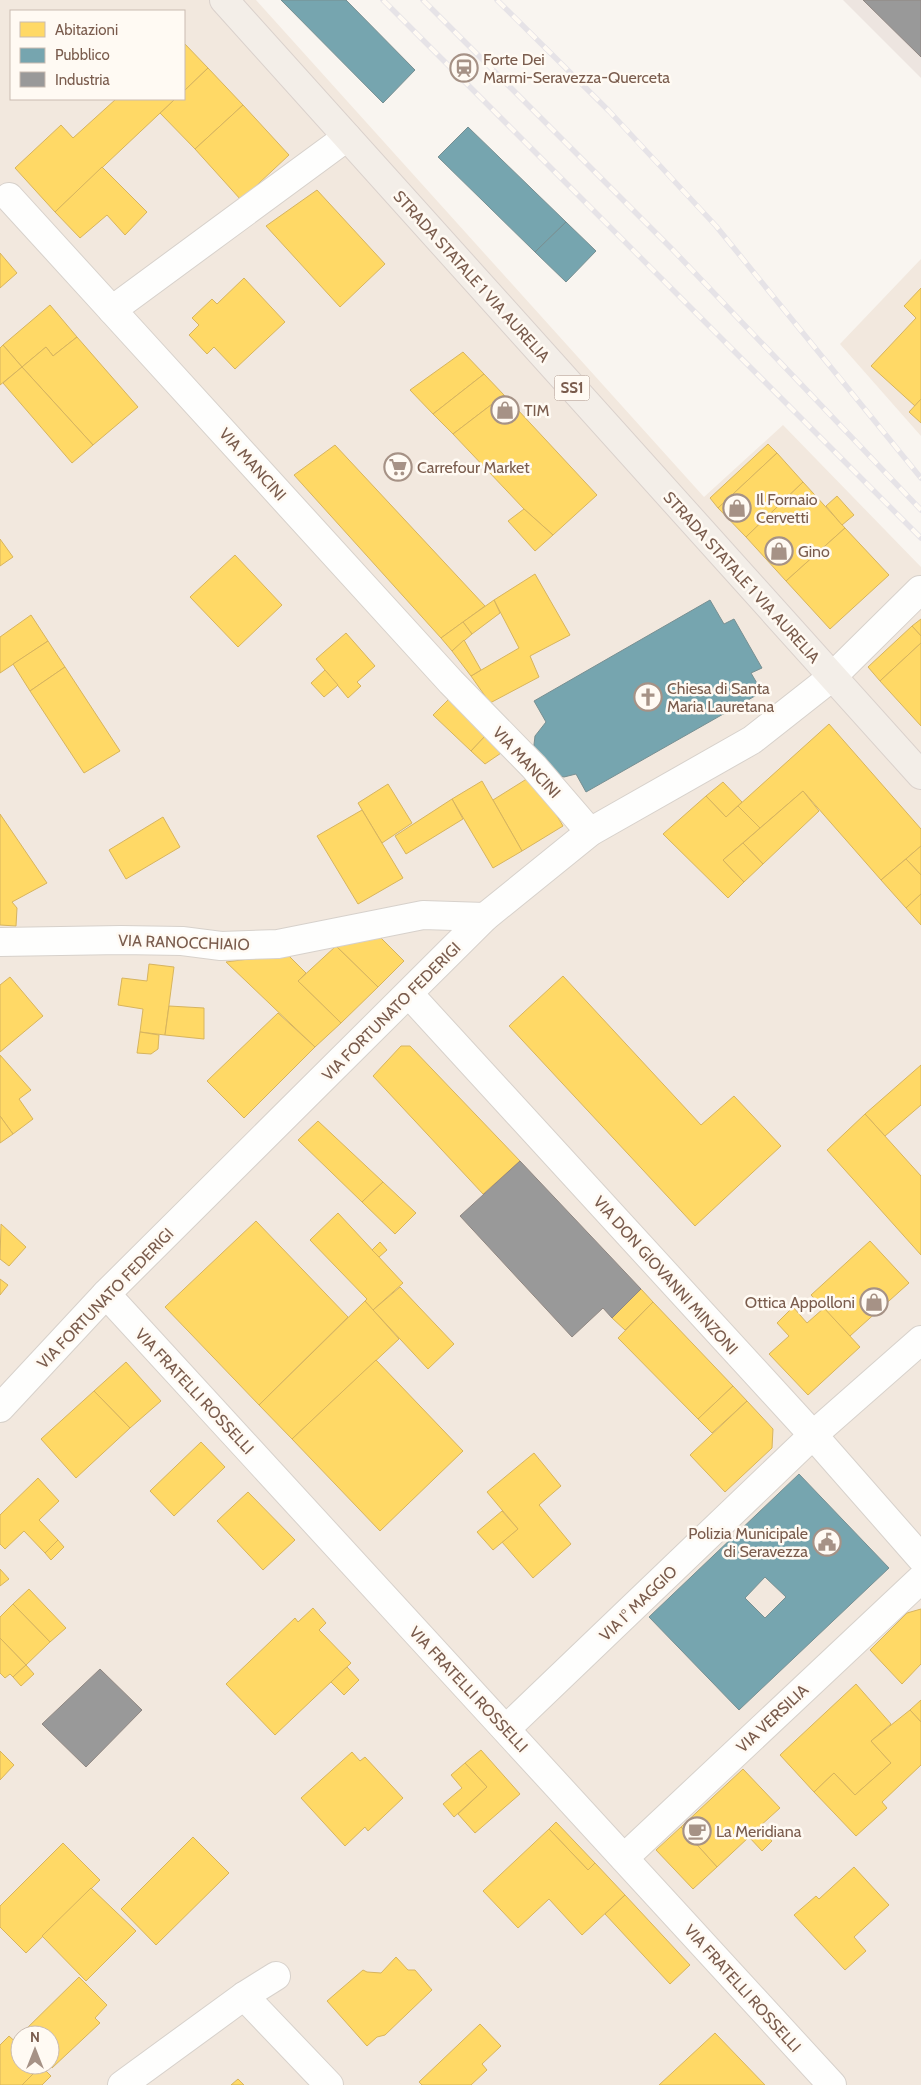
<svg xmlns="http://www.w3.org/2000/svg" width="921" height="2085" font-family="Cabin,sans-serif">
	<style>
		.residential { fill: #f2e8de; fill-rule: evenodd }
		.industrial { fill: #ede5e0 }
		.homes { fill: #ffd966; stroke: #d7b45e }
		.public { fill: #76a5af; stroke: #778f92; fill-rule: evenodd }
		.industry { fill: #999; stroke: #908782 }
		.lines { fill: none; stroke-linecap: round; stroke-linejoin: round }
		.minor-casing { stroke: #d7d1cb; stroke-width: 30 }
		.major-casing { stroke: #dad1cc; stroke-width: 30 }
		.minor { stroke: #fefefd; stroke-width: 28 }
		.major { stroke: #f3eee8; stroke-width: 28 }
		.rail-casing { stroke: #e6e3e7; stroke-width: 5.5 }
		.rail { stroke: #fffaf3; stroke-width: 4; stroke-dasharray: 11; stroke-linecap: butt }
		.labels { text-anchor: middle; stroke-width: 5; stroke-linejoin: round; paint-order: stroke }
		.shield { fill: #fffaf3; stroke: #a28b7f; stroke-width: 1 }
		.shield-label { font-size: 15px; font-weight: bold; fill: #7a5c4d }
		.poi-label { font-size: 16px; fill: #7a5c4d; stroke: #fffaf3; text-anchor: start }
		.street-label { font-size: 16px; fill: #7a5c4d; stroke: #fffaf3 }
	</style>
	<rect width="100%" height="100%" fill="#f9f5f0"/>
	<g class="residential">
		<path d="M0,0H256L704,497L783,425L921,567V2085H0ZM11,11H184V99H11ZM20,2035H50V2065H20Z"/>
		<path d="M921,259V436L840,344Z"/>
	</g>
	<path class="industrial" d="M843,0H921V78Z"/>
	<g class="homes">
		<path d="M184,43L208,68L184,91Z"/>
		<path d="M208,68L243,105L195,149L160,113L175,99H184V91Z"/>
		<path d="M116,99H175L55,212L15,168L61,125L73,138Z"/>
		<path d="M243,105L289,155L241,200L195,149Z"/>
		<path d="M102,167L147,212L125,235L107,215L80,238L55,212Z"/>
		<path d="M317,190L385,264L340,307L266,226Z"/>
		<path d="M0,253L17,273L0,288Z"/>
		<path d="M244,278L285,322L235,369L214,347L207,354L189,335L199,325L192,318L212,299L217,304Z"/>
		<path d="M921,288V399L915,406L871,366L916,318L904,306Z"/>
		<path d="M50,305L77,337L53,356L46,347L22,367L3,345Z"/>
		<path d="M77,337L138,407L93,445L22,367L46,347L53,356Z"/>
		<path d="M3,345L22,367L0,385V348Z"/>
		<path d="M463,352L484,374L433,414L410,390Z"/>
		<path d="M22,367L93,445L72,463L3,383Z"/>
		<path d="M484,374L504,395L453,434L433,414Z"/>
		<path d="M504,395L597,495L553,535L524,509L453,434Z"/>
		<path d="M921,399V423L909,412Z"/>
		<path d="M768,444L777,453L718,508L710,498Z"/>
		<path d="M335,445L485,606L441,638L294,475Z"/>
		<path d="M777,453L803,482L746,537L718,508Z"/>
		<path d="M803,482L845,528L786,581L746,537Z"/>
		<path d="M837,496L854,515L842,525L826,506Z"/>
		<path d="M524,509L553,535L535,551L508,521Z"/>
		<path d="M845,528L889,575L830,629L786,581Z"/>
		<path d="M0,539L13,557L0,566Z"/>
		<path d="M235,555L282,605L238,647L190,597Z"/>
		<path d="M535,574L570,635L530,656L539,677L490,703L471,676L519,648L494,600Z"/>
		<path d="M494,600L500,613L472,634L463,622Z"/>
		<path d="M31,615L48,641L0,673V637Z"/>
		<path d="M921,619V636L912,626Z"/>
		<path d="M463,622L472,634L452,651L441,638Z"/>
		<path d="M912,626L921,636V643L880,681L868,667Z"/>
		<path d="M346,633L375,666L357,682L361,686L348,698L316,659Z"/>
		<path d="M464,640L481,670L471,676L452,651Z"/>
		<path d="M48,641L65,667L30,691L13,664Z"/>
		<path d="M921,643V726L880,681Z"/>
		<path d="M65,667L120,751L84,773L30,691Z"/>
		<path d="M325,670L338,685L324,697L311,683Z"/>
		<path d="M451,697L487,734L471,751L433,715Z"/>
		<path d="M829,724L921,829V846L881,880L803,791L760,828L738,806Z"/>
		<path d="M487,734L504,751L485,764L471,751Z"/>
		<path d="M533,775L563,826L522,851L493,800Z"/>
		<path d="M482,781L522,851L493,868L452,799Z"/>
		<path d="M723,782L742,802L726,817L706,796Z"/>
		<path d="M388,784L412,823L382,843L358,803Z"/>
		<path d="M803,791L819,811L763,864L743,843Z"/>
		<path d="M706,796L726,817L738,806L760,828L723,860L744,882L728,898L663,834Z"/>
		<path d="M452,799L463,819L406,854L395,836Z"/>
		<path d="M362,810L403,878L358,904L317,836Z"/>
		<path d="M0,814L47,883L12,902L17,908L16,926L0,925Z"/>
		<path d="M163,817L180,847L126,879L109,850Z"/>
		<path d="M743,843L763,864L744,882L723,860Z"/>
		<path d="M921,846V875L906,859Z"/>
		<path d="M906,859L921,875V894L906,908L881,880Z"/>
		<path d="M921,894V925L906,908Z"/>
		<path d="M378,935L404,961L378,987L336,946Z"/>
		<path d="M336,946L378,987L341,1023L298,981Z"/>
		<path d="M287,954L306,973L298,981L341,1023L315,1047L226,962Z"/>
		<path d="M149,964L174,967L165,1035L140,1032L143,1009L118,1005L122,978L147,981Z"/>
		<path d="M563,976L701,1125L734,1096L781,1146L695,1226L509,1026Z"/>
		<path d="M10,977L43,1016L0,1052V985Z"/>
		<path d="M169,1006L204,1008V1039L165,1035Z"/>
		<path d="M278,1013L315,1047L244,1118L207,1081Z"/>
		<path d="M140,1032L159,1035L158,1049L151,1054L137,1053Z"/>
		<path d="M401,1046H410L520,1161L483,1194L373,1076Z"/>
		<path d="M0,1055L31,1090L19,1099L33,1119L13,1134L0,1116Z"/>
		<path d="M921,1065V1105L885,1136L865,1114Z"/>
		<path d="M865,1114L921,1176V1255L827,1150Z"/>
		<path d="M0,1116L13,1134L0,1143Z"/>
		<path d="M318,1121L383,1182L362,1202L298,1140Z"/>
		<path d="M383,1182L416,1213L395,1234L362,1202Z"/>
		<path d="M338,1213L403,1283L373,1310L365,1301L367,1299L310,1240Z"/>
		<path d="M256,1221L348,1317L259,1405L165,1307Z"/>
		<path d="M1,1224L26,1247L9,1266L0,1259Z"/>
		<path d="M870,1241L909,1283L850,1336L811,1295Z"/>
		<path d="M380,1242L387,1250L379,1257L372,1250Z"/>
		<path d="M0,1279L8,1285L0,1295Z"/>
		<path d="M400,1287L454,1344L428,1369L373,1310Z"/>
		<path d="M641,1289L653,1302L625,1330L612,1318Z"/>
		<path d="M365,1301L399,1339L292,1439L259,1405Z"/>
		<path d="M653,1302L733,1386L698,1419L618,1338Z"/>
		<path d="M793,1307L807,1323L824,1308L860,1347L808,1395L769,1354L789,1336L777,1323Z"/>
		<path d="M376,1360L463,1451L380,1531L292,1439Z"/>
		<path d="M126,1362L161,1401L130,1428L94,1391Z"/>
		<path d="M733,1386L747,1401L712,1433L698,1419Z"/>
		<path d="M94,1391L130,1428L76,1478L41,1439Z"/>
		<path d="M747,1401L773,1429L772,1448L725,1492L690,1455Z"/>
		<path d="M201,1442L225,1467L174,1516L150,1491Z"/>
		<path d="M534,1453L561,1486L539,1505L571,1544L533,1578L502,1542L518,1529L487,1492Z"/>
		<path d="M38,1478L59,1501L39,1520L58,1540L45,1553L24,1531L5,1549L0,1544V1515Z"/>
		<path d="M248,1492L295,1540L263,1570L217,1521Z"/>
		<path d="M502,1511L518,1529L493,1550L477,1532Z"/>
		<path d="M58,1540L64,1547L51,1560L45,1553Z"/>
		<path d="M0,1569L9,1579L0,1586Z"/>
		<path d="M29,1589L66,1628L50,1642L13,1604Z"/>
		<path d="M13,1604L50,1642L26,1665L0,1638V1617Z"/>
		<path d="M313,1608L326,1623L319,1630L351,1663L275,1735L226,1684L295,1618L298,1622Z"/>
		<path d="M921,1609V1664L902,1684L870,1650L907,1613Z"/>
		<path d="M0,1638L26,1665L13,1677L10,1674L5,1678L0,1673Z"/>
		<path d="M26,1665L34,1674L21,1686L13,1677Z"/>
		<path d="M347,1667L359,1680L344,1695L331,1682Z"/>
		<path d="M856,1684L891,1724L871,1741L891,1763L855,1795L834,1773L814,1792L780,1755Z"/>
		<path d="M921,1700V1722L910,1710Z"/>
		<path d="M910,1710L921,1722V1765L882,1802L887,1808L856,1836L814,1792L834,1773L855,1795L891,1763L871,1741Z"/>
		<path d="M481,1750L520,1794L475,1833L458,1814L487,1787L465,1763Z"/>
		<path d="M0,1751L14,1765L0,1780Z"/>
		<path d="M352,1752L360,1761L365,1757L403,1798L368,1831L365,1827L345,1846L301,1798Z"/>
		<path d="M465,1763L487,1787L454,1817L443,1804L462,1788L451,1775Z"/>
		<path d="M743,1769L780,1808L759,1827L772,1841L762,1851L749,1837L717,1867L681,1827Z"/>
		<path d="M556,1822L595,1863L588,1870L549,1829Z"/>
		<path d="M681,1827L717,1867L693,1889L656,1850Z"/>
		<path d="M549,1829L588,1870L595,1863L625,1895L582,1935L549,1899L518,1928L483,1891Z"/>
		<path d="M193,1837L229,1873L156,1945L121,1909Z"/>
		<path d="M63,1843L100,1880L26,1953L0,1927V1906Z"/>
		<path d="M854,1867L889,1905L854,1937L866,1951L845,1970L794,1915L816,1896L819,1899Z"/>
		<path d="M91,1888L136,1931L86,1981L42,1936Z"/>
		<path d="M625,1895L690,1965L670,1984L605,1914Z"/>
		<path d="M396,1957L408,1970H415L432,1990L385,2035L377,2037L367,2046L327,2001L363,1970L367,1972L381,1973Z"/>
		<path d="M79,1977L107,2005L95,2018L100,2023L52,2068L49,2065L50,2035H20Z"/>
		<path d="M480,2024L501,2046L482,2064L487,2070L471,2085H422L419,2082Z"/>
		<path d="M715,2033L765,2085H659Z"/>
		<path d="M9,2036L20,2046V2065L41,2066L22,2085H0V2045Z"/>
		<path d="M41,2066L51,2076L42,2085H22Z"/>
		<path d="M238,2079L244,2085H231Z"/>
	</g>
	<g class="public">
		<path d="M281,0H346L415,70L383,103Z"/>
		<path d="M468,127L566,222L535,252L438,157Z"/>
		<path d="M566,222L596,251L566,282L535,252Z"/>
		<path d="M710,600L724,624L734,619L762,668L751,673L762,692L586,792L576,774L564,777L549,774L533,753L535,736L546,722L534,701Z"/>
		<path d="M799,1474L889,1568L739,1710L649,1617ZM765,1577L786,1597L765,1618L745,1598Z"/>
	</g>
	<g class="industry">
		<path d="M863,0H921V57Z"/>
		<path d="M520,1161L641,1289L612,1318L603,1308L572,1337L460,1216Z"/>
		<path d="M100,1669L142,1710L86,1767L42,1724Z"/>
	</g>
	<g class="lines">
		<g class="minor-casing">
			<g id="minor">
				<path d="M347,137L112,310L451,682L534,767L590,832"/>
				<path d="M9,197L112,310"/>
				<path d="M0,942L121,940L182,941L221,946L278,944L423,915L485,917"/>
				<path d="M409,994L813,1435L921,1558"/>
				<path d="M106,1294L832,2085"/>
				<path d="M0,1408L106,1294L485,917L590,832L752,740L832,677L920,590"/>
				<path d="M506,1729L813,1435L921,1340"/>
				<path d="M624,1858L921,1579"/>
				<path d="M244,1996L329,2085"/>
				<path d="M122,2085L244,1996L276,1976"/>
			</g>
		</g>
		<g class="major-casing">
			<path id="major" d="M224,0L921,775"/>
		</g>
		<use href="#minor" class="minor"/>
		<use href="#major" class="major"/>
		<g class="rail-casing">
			<g id="rail">
				<path d="M383,0L921,538"/>
				<path d="M423,0L673,250L921,510"/>
				<path d="M497,0L609,111L716,226L921,478"/>
			</g>
		</g>
		<use href="#rail" class="rail"/>
	</g>
	<defs>
		<g id="station-ring" transform="scale(1.4375)"><circle r="9.5" fill="#fffaf3" stroke="#a69286" stroke-width="1.5"/><path d="M-3-6H3Q5-6 5-4V2Q5 4 3 4L4.5 6H3L1.5 4h-3L-3 6H-4.5L-3 4Q-5 4-5 2V-4Q-5-6-3-6ZM-3.5-4v3h7v-3ZM-3.5 1v1.5H-2V1ZM2 1v1.5H3.5V1Z" fill="#a69286"/></g>
		<g id="shop-ring" transform="scale(1.4375)"><circle r="9.5" fill="#fffaf3" stroke="#a69286" stroke-width="1.5"/><path d="M-5-2.5h2.3a2.7 3.5 0 0 1 5.4 0H5L5.5 6h-11ZM-1.5-2.5h3a1.5 2.3 0 0 0-3 0Z" fill="#a69286"/></g>
		<g id="supermarket-ring" transform="scale(1.4375)"><circle r="9.5" fill="#fffaf3" stroke="#a69286" stroke-width="1.5"/><path d="M-6-5.5h2.5l.6 2H6L4.5 2H-2.5L-4.4-4H-6ZM-1.5 3.2a1.3 1.3 0 1 0 .1 0ZM3 3.2a1.3 1.3 0 1 0 .1 0Z" fill="#a69286"/></g>
		<g id="church-ring" transform="scale(1.4375)"><circle r="9.5" fill="#fffaf3" stroke="#a69286" stroke-width="1.5"/><path d="M-1.2-6h2.4v3.5h3.3v2.4h-3.3V6h-2.4V-.1h-3.3v-2.4h3.3Z" fill="#a69286"/></g>
		<g id="civic-ring" transform="scale(1.4375)"><circle r="9.5" fill="#fffaf3" stroke="#a69286" stroke-width="1.5"/><path d="M-.6-6.5H3V-4.5H.6V-3L4-1V1h2V6H-6V1h2V-1L-.6-3ZM-1.2 2.5V6h2.4V2.5Z" fill="#a69286"/></g>
		<g id="cafe-ring" transform="scale(1.4375)"><circle r="9.5" fill="#fffaf3" stroke="#a69286" stroke-width="1.5"/><path d="M-5.5-4.5H6V0H3Q3 3.5 0 3.5H-2.5Q-5.5 3.5-5.5 0ZM3-3.2v2h1.7v-2ZM-6 4.5H4V6H-6Z" fill="#a69286"/></g>
	</defs>
	<g fill-rule="evenodd">
		<use href="#station-ring" x="464" y="68"/>
		<use href="#shop-ring" x="505" y="410"/>
		<use href="#supermarket-ring" x="398" y="467"/>
		<use href="#shop-ring" x="737" y="508"/>
		<use href="#shop-ring" x="779" y="551"/>
		<use href="#church-ring" x="648" y="697"/>
		<use href="#shop-ring" x="874" y="1302"/>
		<use href="#civic-ring" x="827" y="1542"/>
		<use href="#cafe-ring" x="697" y="1831"/>
	</g>
	<g class="labels">
		<rect class="shield" x="554.5" y="375.5" width="35" height="25" rx="4"/>
		<g class="shield-label">
			<text x="572" y="393">SS1</text>
		</g>
		<g class="poi-label">
			<text x="483" y="65">Forte Dei<tspan x="483" dy="18">Marmi-Seravezza-Querceta</tspan></text>
			<text x="524" y="416">TIM</text>
			<text x="417" y="473">Carrefour Market</text>
			<text x="756" y="505">Il Fornaio<tspan x="756" dy="18">Cervetti</tspan></text>
			<text x="798" y="557">Gino</text>
			<text x="667" y="694">Chiesa di Santa<tspan x="667" dy="18">Maria Lauretana</tspan></text>
			<text x="855" y="1308" text-anchor="end">Ottica Appolloni</text>
			<text x="808" y="1539" text-anchor="end">Polizia Municipale<tspan x="808" dy="18">di Seravezza</tspan></text>
			<text x="716" y="1837">La Meridiana</text>
		</g>
		<g class="street-label">
			<text transform="translate(472 276) rotate(48)" y="6">STRADA STATALE 1 VIA AURELIA</text>
			<text transform="translate(253 464) rotate(48)" y="6">VIA MANCINI</text>
			<text transform="translate(742 577) rotate(48)" y="6">STRADA STATALE 1 VIA AURELIA</text>
			<text transform="translate(527 762) rotate(47)" y="6">VIA MANCINI</text>
			<text transform="translate(184 942) rotate(2)" y="6">VIA RANOCCHIAIO</text>
			<text transform="translate(391 1011) rotate(-45)" y="6">VIA FORTUNATO FEDERIGI</text>
			<text transform="translate(666 1275) rotate(48)" y="6">VIA DON GIOVANNI MINZONI</text>
			<text transform="translate(105 1298) rotate(-46)" y="6">VIA FORTUNATO FEDERIGI</text>
			<text transform="translate(195 1391) rotate(47)" y="6">VIA FRATELLI ROSSELLI</text>
			<text transform="translate(638 1603) rotate(-44)" y="6">VIA I° MAGGIO</text>
			<text transform="translate(469 1689) rotate(47)" y="6">VIA FRATELLI ROSSELLI</text>
			<text transform="translate(772 1718) rotate(-43)" y="6">VIA VERSILIA</text>
			<text transform="translate(743 1988) rotate(48)" y="6">VIA FRATELLI ROSSELLI</text>
		</g>
	</g>
	<rect x="10" y="10" width="175" height="90" fill="#fffaf3" stroke="#cabbb1"/>
	<rect x="20" y="22" width="25" height="15" fill="#ffd966" stroke="#cabbb1"/>
	<text x="55" y="35" font-size="15" fill="#7a5c4d">Abitazioni</text>
	<rect x="20" y="48" width="25" height="15" fill="#76a5af" stroke="#cabbb1"/>
	<text x="55" y="60" font-size="15" fill="#7a5c4d">Pubblico</text>
	<rect x="20" y="72" width="25" height="15" fill="#999999" stroke="#cabbb1"/>
	<text x="55" y="85" font-size="15" fill="#7a5c4d">Industria</text>
	<g transform="translate(35 2050)"><circle r="24" fill="#fffaf3" stroke="#cabbb1"/>
	<path d="M0-4L9 19L0 12L-9 19Z" fill="#a69286"/>
	<text y="-8" font-size="14" font-weight="bold" text-anchor="middle" fill="#7a5c4d">N</text>
	</g>
</svg>
